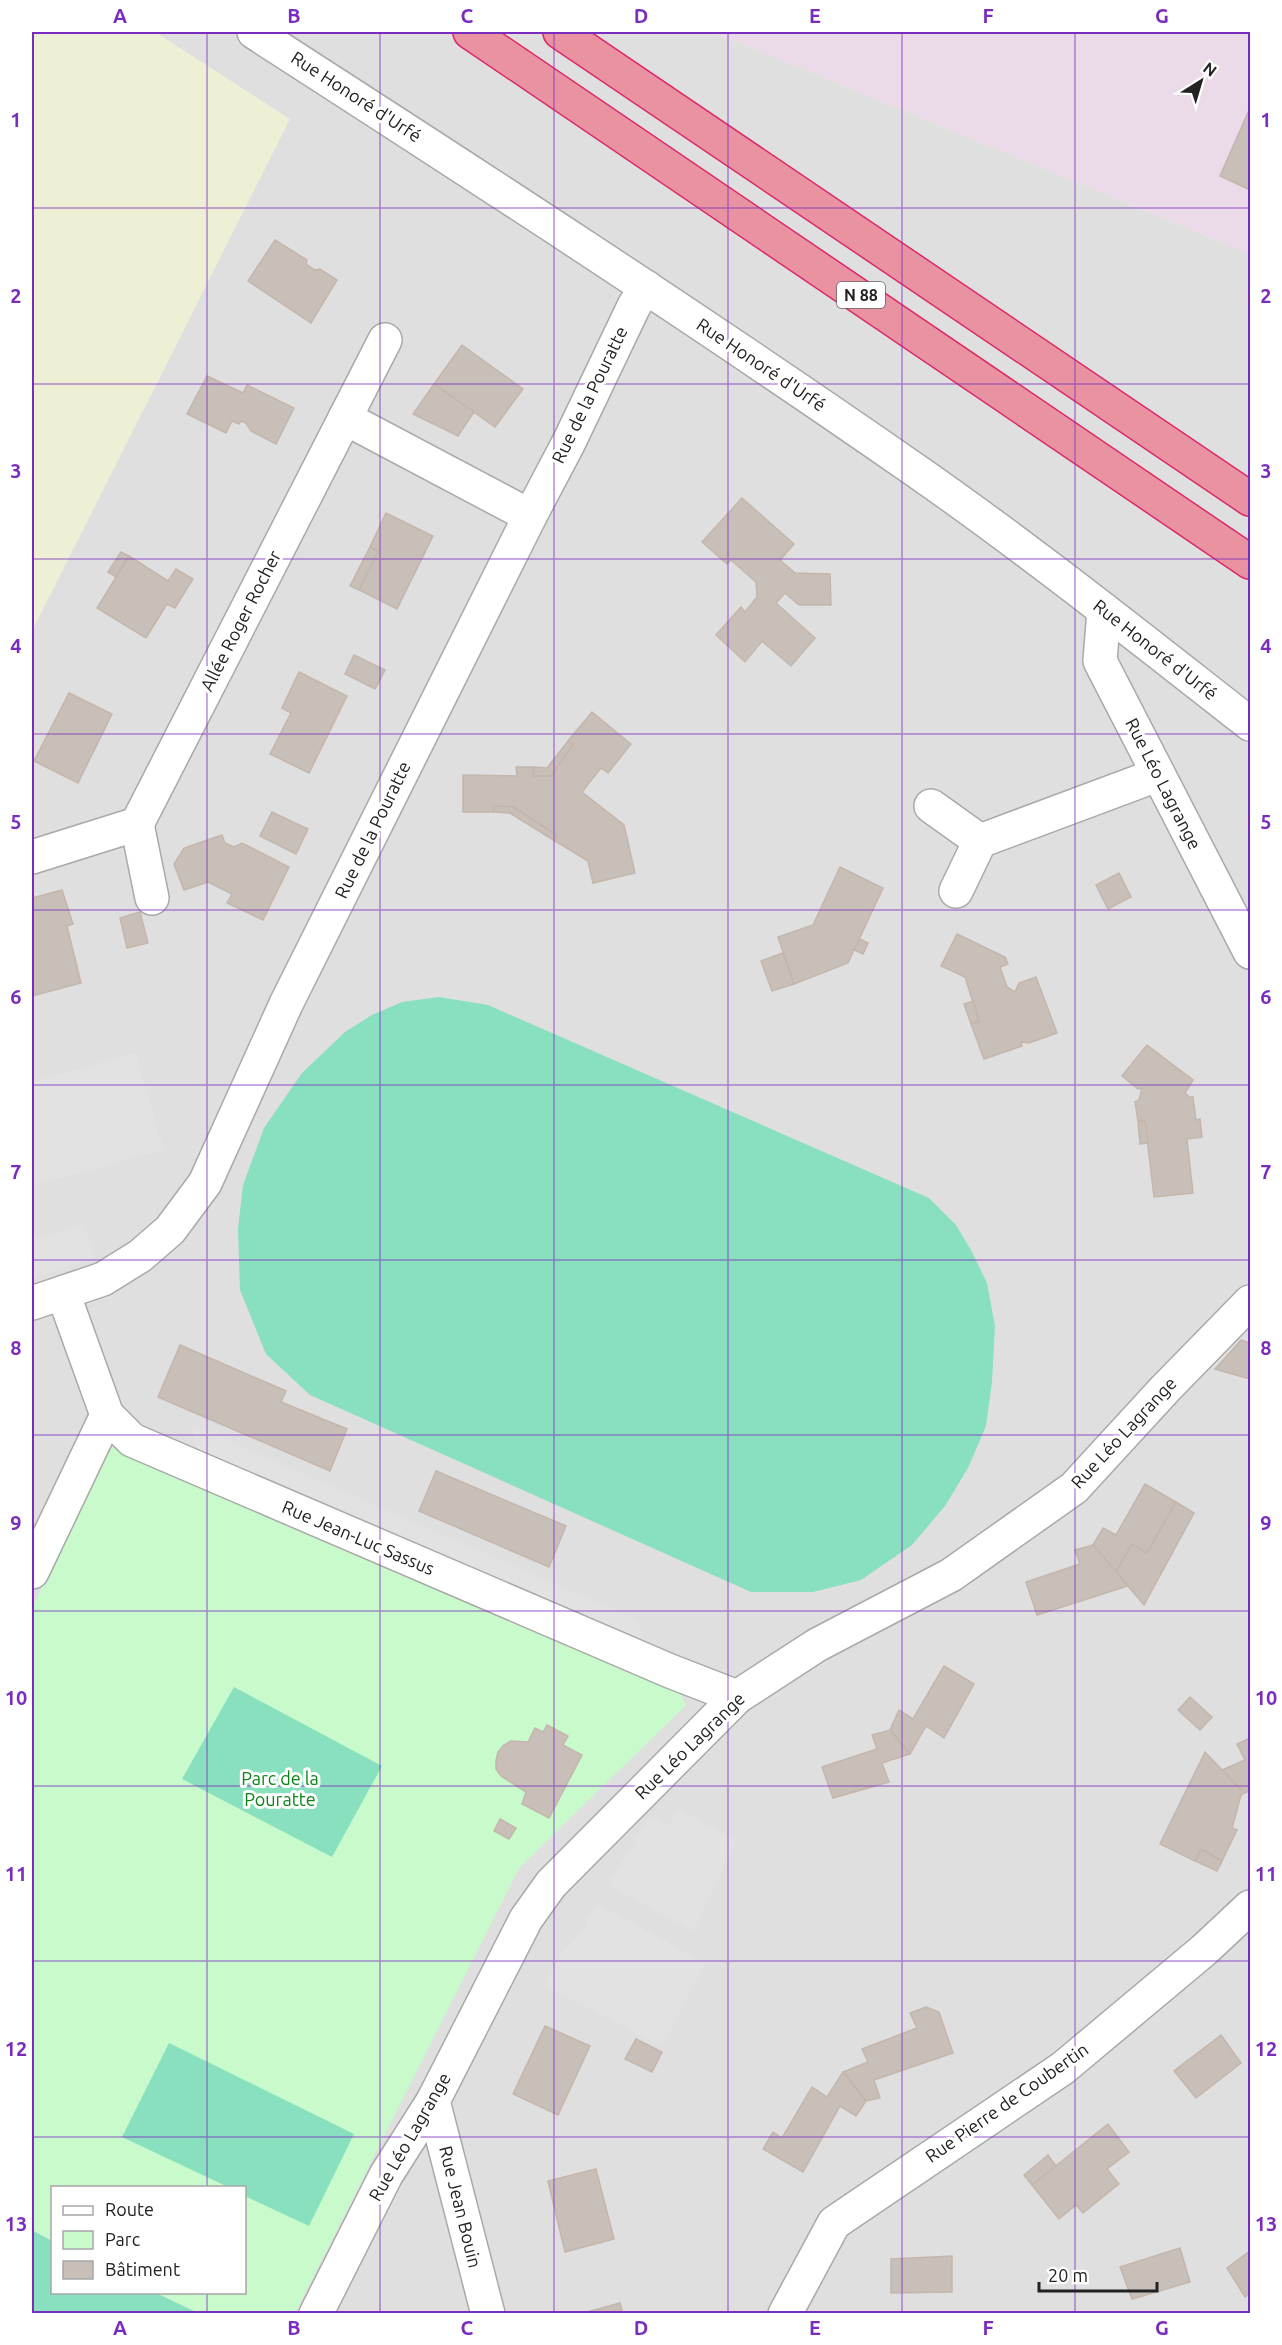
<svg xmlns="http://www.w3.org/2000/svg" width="1282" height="2345" font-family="Ubuntu,sans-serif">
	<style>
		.residential { fill: #e0dfdf; fill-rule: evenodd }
		.industrial { fill: #ebdbe8 }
		.farmland { fill: #eef0d5 }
		.park { fill: #c8facc }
		.pitch { fill: #88e0be }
		.parking { fill: #e2e2e2 }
		.building { fill: #c7bfb8; stroke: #c4b6ab; stroke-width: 1.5 }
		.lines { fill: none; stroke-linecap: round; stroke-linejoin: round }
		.street-casing { stroke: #a9a9a9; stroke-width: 36 }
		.highway-casing { stroke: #dc2a67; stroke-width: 36 }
		.street { stroke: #fff; stroke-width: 33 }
		.highway { stroke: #e892a2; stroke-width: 33 }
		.grid { fill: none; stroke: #7b2cbf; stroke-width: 1.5; stroke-opacity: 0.55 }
		.labels { text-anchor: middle; stroke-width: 6; stroke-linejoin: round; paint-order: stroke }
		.shield { fill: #fff; stroke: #646464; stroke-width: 1.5 }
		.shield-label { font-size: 16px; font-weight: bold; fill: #222 }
		.street-label { font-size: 18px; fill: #222; stroke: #fff }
		.park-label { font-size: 18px; fill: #0c8416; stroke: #fff }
		.neatline { fill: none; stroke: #7b2cbf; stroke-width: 2 }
		.grid-label { font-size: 20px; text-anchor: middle; font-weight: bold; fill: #7b2cbf }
	</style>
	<rect width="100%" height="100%" fill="#f2efe9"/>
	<path class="residential" d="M32,32H714L1250,254V2313L32,2314ZM52,2188H244V2292H52Z"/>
	<path class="industrial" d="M714,32H1250V254Z"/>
	<path class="farmland" d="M32,32H155L290,119L32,631Z"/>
	<path class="park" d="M109,1446L677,1687L686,1705L519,1868L295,2313H197L156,2293L244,2292V2188H52V2241L32,2230V1608Z"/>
	<g class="pitch">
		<path d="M439,997L488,1005L929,1198L956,1225L972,1252L987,1283L995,1326L992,1382L986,1426L968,1468L945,1506L912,1545L861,1580L813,1592H751L310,1395L266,1354L240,1290L238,1229L243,1185L264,1128L302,1073L345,1032L372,1015L402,1002Z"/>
		<path d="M234,1687L382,1766L332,1857L182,1779Z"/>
		<path d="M169,2043L354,2134L309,2226L245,2196L244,2188L228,2187L122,2137Z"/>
		<path d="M32,2230L52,2241V2292L156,2293L198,2313H32Z"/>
	</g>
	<g class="parking">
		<path d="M136,1053L164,1150L32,1186V1082Z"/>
		<path d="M82,1224L97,1256L32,1279V1240Z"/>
		<path d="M190,1424L638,1620L649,1656L201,1465Z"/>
		<path d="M678,1809L736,1841L694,1931L607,1885L650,1816L668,1826Z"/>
		<path d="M597,1904L706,1963L662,2046L544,1986L558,1958L580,1933Z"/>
	</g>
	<g class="building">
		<path d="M1250,108V190L1220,176Z"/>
		<path d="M275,240L307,260L306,264L315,270L320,269L337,280L311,323L248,281Z"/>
		<path d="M462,345L523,389L495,427L434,384Z"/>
		<path d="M207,376L243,393L247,385L294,408L276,444L251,431L246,423L241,421L239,424L232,421L226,433L187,414Z"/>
		<path d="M434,384L474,412L458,436L413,414Z"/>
		<path d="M742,498L794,544L780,560L795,573L830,574L831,605H799L785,593L776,603L815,638L791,666L762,641L745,662L716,635L741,607L745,612L757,597L756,582L731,560L727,564L702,542Z"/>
		<path d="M386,513L433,536L397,609L359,590L378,551L370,547Z"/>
		<path d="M370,547L378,551L359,590L350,586Z"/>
		<path d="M121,552L129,556L116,577L108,572Z"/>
		<path d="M129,556L168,581L176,569L193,579L175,608L167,604L146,638L97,608Z"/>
		<path d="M354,655L385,670L375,689L345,674Z"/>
		<path d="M299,672L347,696L309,773L270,754L291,713L282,708Z"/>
		<path d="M69,693L112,714L78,783L34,761Z"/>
		<path d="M592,712L631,744L608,773L601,768L582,792L624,825L635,873L593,883L588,861L555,841L557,835L513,807L494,806V812H463V775L517,776L516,767H534L533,776H551L573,745L568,741Z"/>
		<path d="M568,741L573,745L551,776H533L534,767L547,768Z"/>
		<path d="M494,806L513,807L557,835L555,841L510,813L494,812Z"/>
		<path d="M272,812L308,829L296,854L260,836Z"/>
		<path d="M222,835L225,843L234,847L242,843L289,867L263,920L227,903L232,894L208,882L184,890L174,864L184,848Z"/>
		<path d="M840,867L883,888L848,963L794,984L778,937L813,925Z"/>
		<path d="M1119,873L1131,897L1108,909L1096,885Z"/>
		<path d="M62,890L73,924L67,926L81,983L32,996V898Z"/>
		<path d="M140,912L148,943L127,948L120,918Z"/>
		<path d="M957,934L1005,957L1008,964L1000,967L1007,987L1015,992L1019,983L1036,977L1057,1033L1029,1043L1021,1042L1022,1046L984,1059L971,1024L979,1021L965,977L941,966Z"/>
		<path d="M860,939L868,943L863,954L854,950Z"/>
		<path d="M783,953L794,984L772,991L761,961Z"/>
		<path d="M973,1001L979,1021L971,1024L964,1004Z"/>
		<path d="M1147,1045L1193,1080L1185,1093L1189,1097H1193L1196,1120L1200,1119L1202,1137L1187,1139L1193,1193L1154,1197L1145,1121H1138L1135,1102L1139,1100L1142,1088L1138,1089L1122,1076Z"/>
		<path d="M1138,1121H1145L1148,1143L1140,1144Z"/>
		<path d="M1241,1340L1250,1343V1379L1215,1369Z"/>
		<path d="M180,1345L286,1391L281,1402L347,1429L330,1471L158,1397Z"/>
		<path d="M436,1471L566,1526L549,1567L419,1511Z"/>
		<path d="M1145,1484L1176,1502L1147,1553L1132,1544L1116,1572L1093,1545L1103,1528L1116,1535Z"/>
		<path d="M1176,1502L1194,1513L1144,1605L1116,1572L1132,1544L1147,1553Z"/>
		<path d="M1093,1545L1128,1586L1037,1615L1026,1582L1080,1564L1075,1550Z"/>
		<path d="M944,1666L974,1684L944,1738L926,1726L910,1754L890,1730L899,1710L913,1719Z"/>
		<path d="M1190,1697L1212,1717L1200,1730L1178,1710Z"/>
		<path d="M547,1725L568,1736L563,1745L582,1755L549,1818L522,1804L526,1792L501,1776L496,1769V1760L498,1752L504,1745L511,1741L528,1742L535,1728L543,1732Z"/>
		<path d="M890,1730L910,1754L882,1763L889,1782L833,1798L822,1767L877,1749L872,1735Z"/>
		<path d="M1250,1738V1791L1244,1793L1222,1770L1245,1760L1237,1744Z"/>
		<path d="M1205,1752L1244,1793L1241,1795L1232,1828L1237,1830L1222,1861L1201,1849L1195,1861L1160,1844Z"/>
		<path d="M500,1819L516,1828L509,1839L494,1831Z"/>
		<path d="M1201,1849L1222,1861L1217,1871L1195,1861Z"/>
		<path d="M926,2007L939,2012L953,2053L874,2080L880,2098L866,2101L843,2072L868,2062L862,2049L917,2028L910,2013Z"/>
		<path d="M545,2026L590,2046L558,2115L513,2094Z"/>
		<path d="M1221,2035L1241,2063L1196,2098L1174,2071Z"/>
		<path d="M636,2039L662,2052L652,2072L625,2059Z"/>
		<path d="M843,2072L866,2101L856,2116L840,2106L803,2172L763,2149L773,2132L782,2138L812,2087L827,2097Z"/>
		<path d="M1108,2124L1129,2152L1107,2169L1119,2184L1083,2213L1076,2205L1059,2219L1032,2185Z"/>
		<path d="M1048,2155L1056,2166L1032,2185L1024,2175Z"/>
		<path d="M596,2169L614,2239L565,2252L548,2181Z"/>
		<path d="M1180,2248L1190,2282L1132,2299L1120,2267Z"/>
		<path d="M1250,2251V2293L1245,2297L1227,2268Z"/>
		<path d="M952,2256V2292L891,2293V2259Z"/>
		<path d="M620,2303L623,2314H580Z"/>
	</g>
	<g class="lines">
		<g class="street-casing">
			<g id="street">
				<path d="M254,32C476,175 698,319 915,470C1030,550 1140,638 1250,724"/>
				<path d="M345,418L385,340"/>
				<path d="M1104,610L1100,661L1250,952"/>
				<path d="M931,806L980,841"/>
				<path d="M137,824L152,898"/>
				<path d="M32,857L137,824L345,418L530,516"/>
				<path d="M956,891L980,841L1157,775"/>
				<path d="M63,1293L107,1415L132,1440L670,1671L737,1697"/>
				<path d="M32,1303L103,1279L140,1256L170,1230L205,1183L286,1004L530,516L569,442L634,306L646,287"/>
				<path d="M32,1572L107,1415"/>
				<path d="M433,2101L488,2314"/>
				<path d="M316,2314L386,2175L433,2101L526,1919L551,1884L737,1697L817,1645L951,1575L1074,1488L1165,1389L1250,1302"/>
				<path d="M785,2314L834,2223L1063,2068L1204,1950L1250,1907"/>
			</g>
		</g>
		<g class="highway-casing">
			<g id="highway">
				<path d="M470,32L1250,562"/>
				<path d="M560,32L1250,499"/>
			</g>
		</g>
		<use href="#street" class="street"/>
		<use href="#highway" class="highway"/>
	</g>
	<path class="grid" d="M207,32V2188M380,32V2314M554,32V2314M728,32V2314M902,32V2314M1075,32V2314M32,208H1250M32,384H1250M32,559H1250M32,734H1250M32,910H1250M32,1085H1250M32,1260H1250M32,1435H1250M32,1611H1250M32,1786H1250M32,1961H1250M32,2137H1250M207,2292V2314"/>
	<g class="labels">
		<rect class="shield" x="837" y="282" width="48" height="26" rx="4.5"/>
		<g class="shield-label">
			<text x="861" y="301">N 88</text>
		</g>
		<g class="street-label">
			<text transform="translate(356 97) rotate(33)" y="6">Rue Honoré d'Urfé</text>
			<text transform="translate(761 365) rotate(34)" y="6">Rue Honoré d'Urfé</text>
			<text transform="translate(590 395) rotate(-64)" y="6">Rue de la Pouratte</text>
			<text transform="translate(241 621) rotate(-63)" y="6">Allée Roger Rocher</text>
			<text transform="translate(1155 650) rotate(38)" y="6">Rue Honoré d'Urfé</text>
			<text transform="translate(1163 784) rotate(63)" y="6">Rue Léo Lagrange</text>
			<text transform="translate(373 830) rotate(-64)" y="6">Rue de la Pouratte</text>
			<text transform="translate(1124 1433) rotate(-47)" y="6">Rue Léo Lagrange</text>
			<text transform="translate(358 1538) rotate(23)" y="6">Rue Jean-Luc Sassus</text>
			<text transform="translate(690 1746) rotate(-44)" y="6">Rue Léo Lagrange</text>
			<text transform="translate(1007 2103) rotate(-35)" y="6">Rue Pierre de Coubertin</text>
			<text transform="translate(410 2137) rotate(-60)" y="6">Rue Léo Lagrange</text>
			<text transform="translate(460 2207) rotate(76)" y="6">Rue Jean Bouin</text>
		</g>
		<g class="park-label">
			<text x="280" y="1785">Parc de la<tspan x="280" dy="21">Pouratte</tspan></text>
		</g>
	</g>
	<rect width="1282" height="2345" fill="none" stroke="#ffffff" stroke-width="66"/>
	<rect x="51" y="2186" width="195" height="108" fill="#ffffff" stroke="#a7a7a7" stroke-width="1.5"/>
	<rect x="63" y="2206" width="30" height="9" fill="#ffffff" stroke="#a7a7a7" stroke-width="1.5"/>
	<text x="105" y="2216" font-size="18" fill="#222222">Route</text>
	<rect x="63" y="2231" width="30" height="18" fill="#c8facc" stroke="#a7a7a7" stroke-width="1.5"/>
	<text x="105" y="2246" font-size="18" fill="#222222">Parc</text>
	<rect x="63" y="2261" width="30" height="18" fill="#c7bfb8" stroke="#a7a7a7" stroke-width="1.5"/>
	<text x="105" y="2276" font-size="18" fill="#222222">Bâtiment</text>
	<g transform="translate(1201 81) rotate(37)" stroke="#ffffff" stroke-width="4.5" paint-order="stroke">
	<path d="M0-4.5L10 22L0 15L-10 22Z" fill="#222222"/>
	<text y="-9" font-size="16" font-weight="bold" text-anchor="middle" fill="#222222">N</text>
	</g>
	<path d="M1039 2282v9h118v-9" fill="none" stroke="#222222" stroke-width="3"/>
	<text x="1048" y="2282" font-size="18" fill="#222222" stroke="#ffffff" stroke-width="4.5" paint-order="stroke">20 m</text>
	<rect x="33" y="33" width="1216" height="2279" class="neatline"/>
	<g class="grid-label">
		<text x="120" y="23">A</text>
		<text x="294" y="23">B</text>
		<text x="467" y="23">C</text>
		<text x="641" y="23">D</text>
		<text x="815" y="23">E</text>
		<text x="988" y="23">F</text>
		<text x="1162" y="23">G</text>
		<text x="16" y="127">1</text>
		<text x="1266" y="127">1</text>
		<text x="16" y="303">2</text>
		<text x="1266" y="303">2</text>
		<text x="16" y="478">3</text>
		<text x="1266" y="478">3</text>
		<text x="16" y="653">4</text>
		<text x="1266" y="653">4</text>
		<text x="16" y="829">5</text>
		<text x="1266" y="829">5</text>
		<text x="16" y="1004">6</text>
		<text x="1266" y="1004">6</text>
		<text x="16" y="1179">7</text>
		<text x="1266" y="1179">7</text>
		<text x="16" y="1355">8</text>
		<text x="1266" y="1355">8</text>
		<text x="16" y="1530">9</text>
		<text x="1266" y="1530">9</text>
		<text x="16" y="1705">10</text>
		<text x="1266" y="1705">10</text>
		<text x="16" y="1881">11</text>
		<text x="1266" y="1881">11</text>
		<text x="16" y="2056">12</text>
		<text x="1266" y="2056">12</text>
		<text x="16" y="2231">13</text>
		<text x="1266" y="2231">13</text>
		<text x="120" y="2335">A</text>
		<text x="294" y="2335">B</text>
		<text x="467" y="2335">C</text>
		<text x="641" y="2335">D</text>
		<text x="815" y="2335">E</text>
		<text x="988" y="2335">F</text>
		<text x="1162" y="2335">G</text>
	</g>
</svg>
